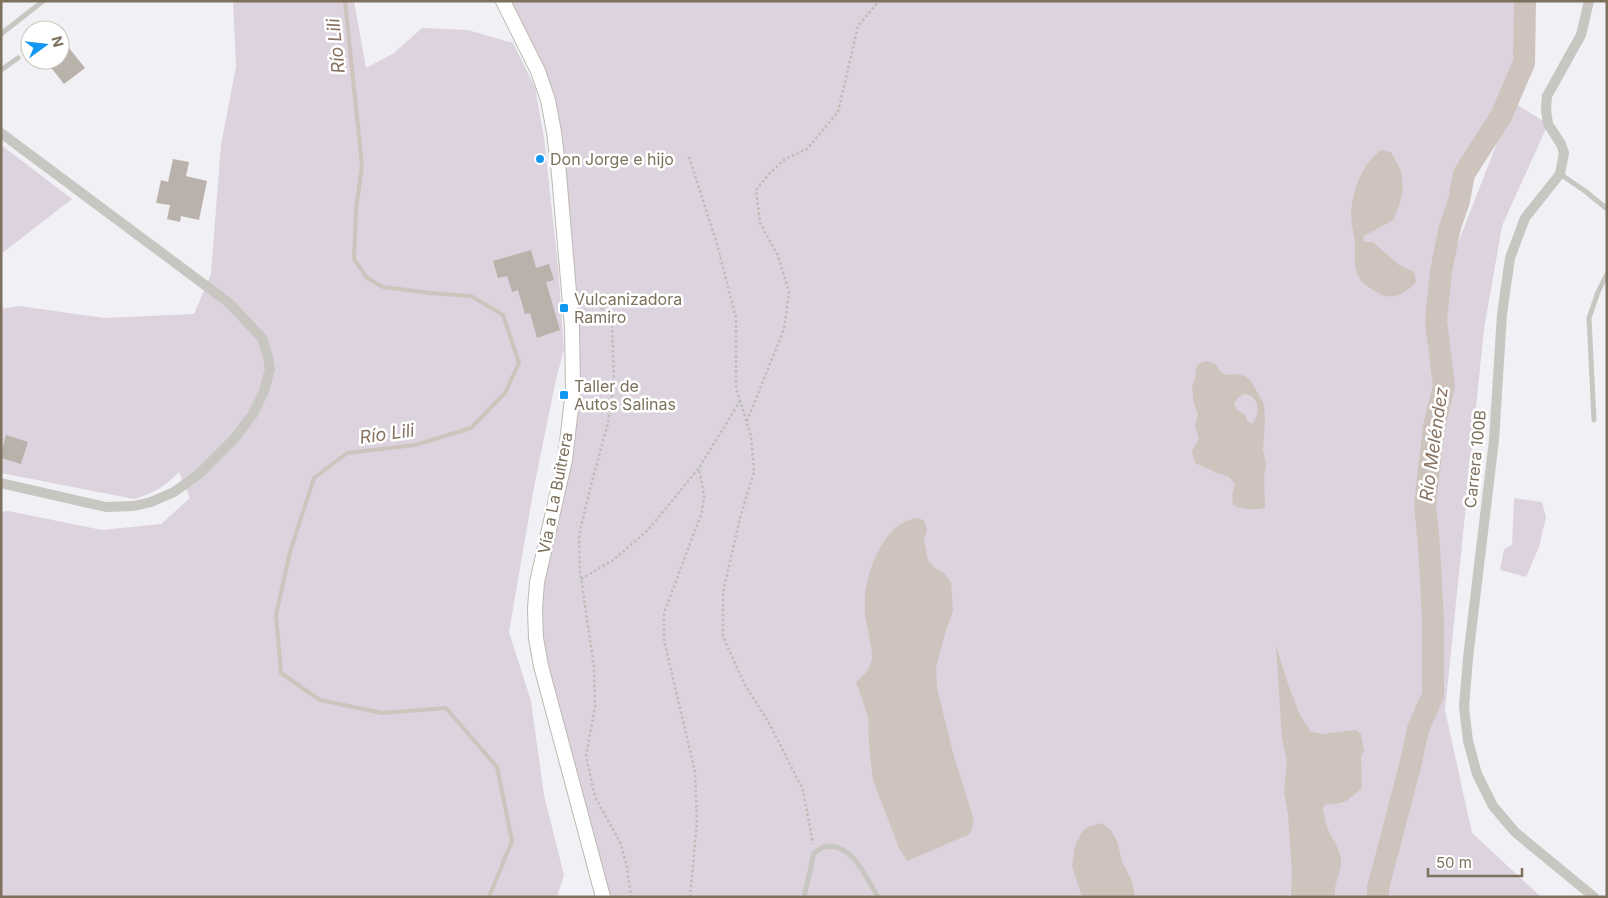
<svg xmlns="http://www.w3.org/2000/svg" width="1608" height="898" font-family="Inter,sans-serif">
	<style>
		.green { fill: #dcd3df }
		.water { fill: #cec4bd; fill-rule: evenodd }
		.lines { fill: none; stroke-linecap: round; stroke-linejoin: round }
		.stream { stroke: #cec4bd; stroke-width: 4 }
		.river { stroke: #cec4bd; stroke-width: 22 }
		.building { fill: #b8b2aa }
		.secondary-casing { stroke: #bdb9b3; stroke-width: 16 }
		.path { stroke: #bfbdba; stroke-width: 2.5; stroke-dasharray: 2.5 2.5; stroke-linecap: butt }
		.lane { stroke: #c8c6c1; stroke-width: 5 }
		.street { stroke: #c8c6c1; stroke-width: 10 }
		.secondary { stroke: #fff; stroke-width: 14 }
		.poi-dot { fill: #1398f1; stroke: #fff; stroke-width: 2 }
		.labels { text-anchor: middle; stroke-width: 5; stroke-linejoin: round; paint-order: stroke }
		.poi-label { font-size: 16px; fill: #7d715d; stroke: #fff; text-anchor: start }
		.street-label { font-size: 16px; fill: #7d715d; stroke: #fff }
		.water-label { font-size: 18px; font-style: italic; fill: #887261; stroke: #fff }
	</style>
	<rect width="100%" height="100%" fill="#f0f0f5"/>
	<g class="green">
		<path d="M233,1H354L366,68L394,53L422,28L468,30L513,43L535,87L544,138L558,266L564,349L555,384L534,487L509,632L531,701L544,795L564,875L557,897H1V512L8,511L102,530L161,524L190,498L179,472C166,486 152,494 134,499L1,473V309L19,306L104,318L194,314L211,274L221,145L236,67Z"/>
		<path d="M503,1H1525L1524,63L1501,116L1464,174L1459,201L1450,227L1441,271L1440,289L1513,102L1548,124L1502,226L1484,329L1445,710L1472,833L1541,897H603L541,666L535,609L573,390L548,100Z"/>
		<path d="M1,145L72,199L1,254Z"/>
		<path d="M1514,498L1542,502L1546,517L1539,547L1526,577L1500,570L1504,549L1512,545Z"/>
	</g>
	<g class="water">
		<path d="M1381,150L1391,152L1401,171L1403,188L1399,206L1393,220L1364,236L1363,242H1373L1399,265L1414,272L1416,282C1401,298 1389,302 1370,288C1368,286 1363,284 1361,281C1353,270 1355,257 1355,244C1354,234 1351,224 1351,214C1353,188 1361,166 1381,150Z"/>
		<path d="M1206,361L1215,364L1220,371L1226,375L1235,374L1245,376L1251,381L1264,404L1265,421L1263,450L1266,464L1264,477L1265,508C1253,510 1244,510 1233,505L1232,495L1235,484L1229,477L1220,474L1195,463L1192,451L1199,438L1195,427L1198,415L1194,403L1192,386L1195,379L1196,368L1199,364ZM1244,394C1260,395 1261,414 1252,424L1246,420V416L1236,409L1234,403L1239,397Z"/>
		<path d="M919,518L924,521L927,530L924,540L928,560L936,569L943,572L951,583L953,611L946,630L936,668L937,688L953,753L974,821L970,834L907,861L899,848L873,780L869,745L868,717L856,682C864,675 871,669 872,657C872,639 863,620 865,600C866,570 885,520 919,518Z"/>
		<path d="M1276,646L1289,687L1300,715L1311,732L1322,734L1355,730L1361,734L1364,751L1361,757L1362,788C1347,801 1346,804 1326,804L1323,808C1324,814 1325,819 1326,824C1330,837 1341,848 1341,862C1341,874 1333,885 1335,897H1292L1291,894L1292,871L1288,815L1284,791L1287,762L1282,738Z"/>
		<path d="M1100,823L1110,829L1117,841L1122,861L1132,881L1135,897H1082L1072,866L1075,845L1082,832L1088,827Z"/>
	</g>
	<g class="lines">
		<path class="stream" d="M345,1L362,166L356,209L354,259L367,278L383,287L430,293L471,296L503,315L519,363L505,393L471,428L415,445L347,453L314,478L290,552L276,615L281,673L320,700L382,713L446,708L497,767L512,841L489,897"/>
		<path class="river" d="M1378,897V888L1410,766L1418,729L1433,695V621L1429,545L1425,505L1434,426L1444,386L1436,321L1441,271L1450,227L1459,201L1464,174L1501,116L1524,63L1525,1"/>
	</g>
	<g class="building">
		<path d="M69,48L85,68L64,84L45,60H60V55Z"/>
		<path d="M173,159L189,162L186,176L207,181L199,220L181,216L180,222L167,219L170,205L156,203L161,180L168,182Z"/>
		<path d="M531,250L536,268L549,264L554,280L546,282L560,330L537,338L530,313L525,314L518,290L512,292L507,276L498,278L493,261Z"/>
		<path d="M6,435L28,442L21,464L1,458V453Z"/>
	</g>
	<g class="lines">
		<g class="secondary-casing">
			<path id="secondary" d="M503,1L538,71L548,100L554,132L559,174L572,327L573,390L565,460L537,582L535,609L536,638L541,666L603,897"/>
		</g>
		<g class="path">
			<path d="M689,157L717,244L736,318V388L751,436L754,472L740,518L723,592V637L745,685L769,723L803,790L813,844"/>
			<path d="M594,295L612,325L614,383L608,423L591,485L579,535L580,571L594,667L595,707L586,756L595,797L620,842L627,866L631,897"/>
			<path d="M747,421L784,329L789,292L778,256L760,223L756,190L769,174L785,159L807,149L838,112L858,26L879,1"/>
			<path d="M581,579L612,561L648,530L699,468L740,401"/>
			<path d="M690,897L697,822L695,772L664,640V613L702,512L704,496L699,468"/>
		</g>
		<g class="lane">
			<path d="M1,34L43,1"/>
			<path d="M1,70L18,58"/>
			<path d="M1560,174L1585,191L1607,209"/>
			<path d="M1594,420L1589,318L1598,292L1607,274"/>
			<path d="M804,897L814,853C817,851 821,848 824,847C851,840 867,879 878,897"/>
		</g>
		<g class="street">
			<path d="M1589,1L1581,35L1547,96L1546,110L1548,124L1561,144L1564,153L1560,174L1525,218L1510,258L1502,314L1494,440L1468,658L1464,707L1468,741L1477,774L1493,806L1515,832L1594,897"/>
			<path d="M1,133L229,303L262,338L268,357L270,369L264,391L253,414L235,438L199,474L174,492L151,502L134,506L106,507L1,483"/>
		</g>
		<use href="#secondary" class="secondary"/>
	</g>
	<g class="poi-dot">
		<circle cx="540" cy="159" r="5"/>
		<rect x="559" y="303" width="10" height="10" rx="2.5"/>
		<rect x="559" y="390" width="10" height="10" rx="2.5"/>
	</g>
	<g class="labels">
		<g class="poi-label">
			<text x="550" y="165">Don Jorge e hijo</text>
			<text x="574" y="305">Vulcanizadora<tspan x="574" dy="18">Ramiro</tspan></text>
			<text x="574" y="392">Taller de<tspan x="574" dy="18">Autos Salinas</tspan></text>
		</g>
		<g class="street-label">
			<text transform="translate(1475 459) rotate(-84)" y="6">Carrera 100B</text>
			<text transform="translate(555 493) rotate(-79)" y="6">Vía a La Buitrera</text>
		</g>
		<g class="water-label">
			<text transform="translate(336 46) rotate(-96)" y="6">Río Lili</text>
			<text transform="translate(387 434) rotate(-8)" y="6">Río Lili</text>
			<text transform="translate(1434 444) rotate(-82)" y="6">Río Meléndez</text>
		</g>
	</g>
	<rect width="1608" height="898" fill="none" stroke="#7d715d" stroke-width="5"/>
	<g transform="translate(45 45) rotate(75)"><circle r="24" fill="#ffffff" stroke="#cbc6be"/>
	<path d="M0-4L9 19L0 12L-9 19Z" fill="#1398f1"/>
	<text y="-8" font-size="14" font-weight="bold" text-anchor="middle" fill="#7d715d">N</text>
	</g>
	<path d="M1428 868v8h94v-8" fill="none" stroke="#7d715d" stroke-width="2.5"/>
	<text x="1436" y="868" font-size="15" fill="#7d715d" stroke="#ffffff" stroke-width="4" paint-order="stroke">50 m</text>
</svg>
